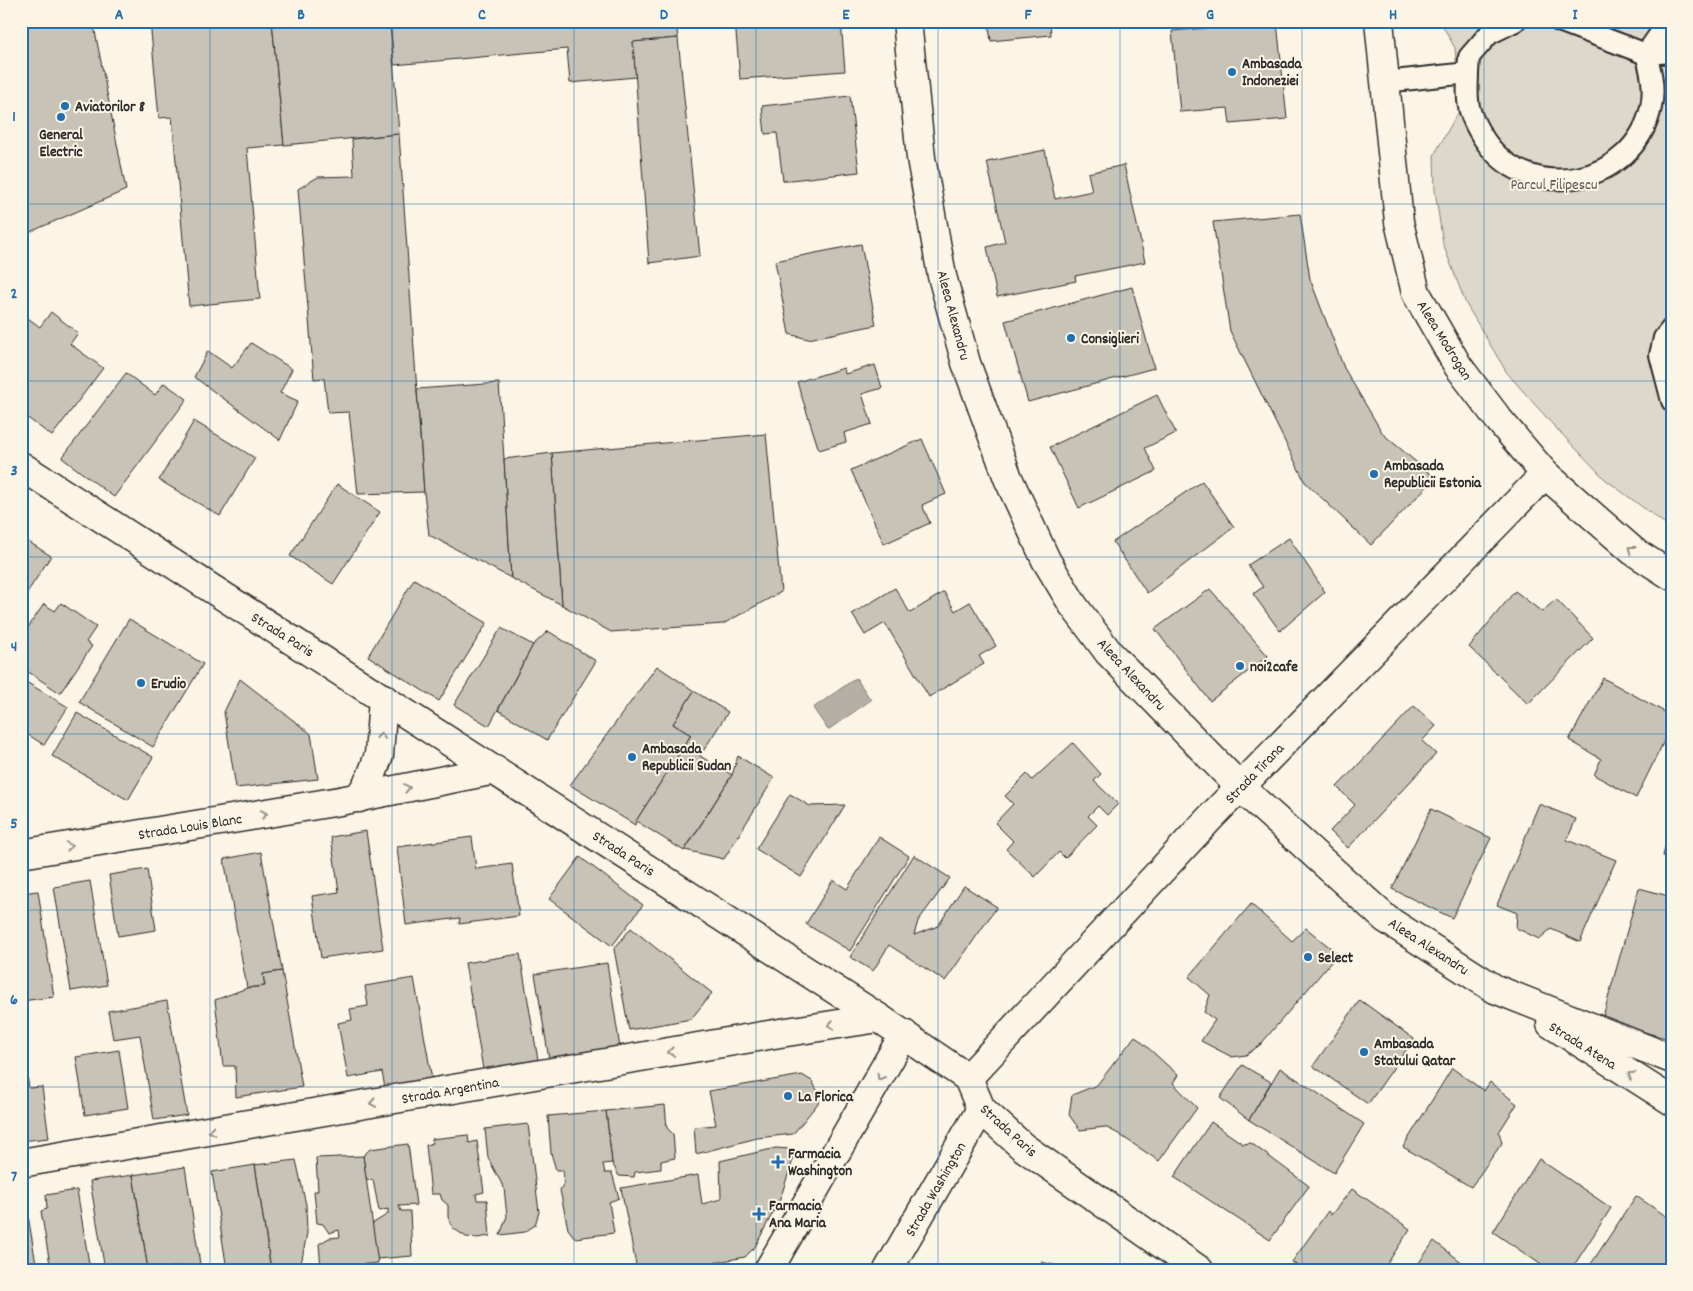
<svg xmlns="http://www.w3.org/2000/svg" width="1693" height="1291" font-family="Dekko,sans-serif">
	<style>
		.green { fill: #ded8ca; stroke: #84827a }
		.water { fill: #b4b0a5; stroke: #7d7b74 }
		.building { fill: #c8c3b7; stroke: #2b2b2b }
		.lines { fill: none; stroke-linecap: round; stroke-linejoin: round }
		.service-casing { stroke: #2b2b2b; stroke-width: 24 }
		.minor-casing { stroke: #2b2b2b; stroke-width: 31 }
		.service { stroke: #fcf5e5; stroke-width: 20 }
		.minor { stroke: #fcf5e5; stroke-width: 28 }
		.oneway { stroke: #949088 }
		.grid { fill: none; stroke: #1f6fb2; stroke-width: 1; stroke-opacity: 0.55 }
		.poi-dot { fill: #1f6fb2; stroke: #fcf5e5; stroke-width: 2 }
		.labels { text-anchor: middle; stroke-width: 4; stroke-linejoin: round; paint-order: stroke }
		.poi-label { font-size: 15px; font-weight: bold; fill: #2b2b2b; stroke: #fcf5e5; text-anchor: start }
		.park-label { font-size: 15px; fill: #585653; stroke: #fcf5e5 }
		.street-label { font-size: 15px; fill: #2b2b2b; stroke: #fcf5e5 }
		.neatline { fill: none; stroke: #1f6fb2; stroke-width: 2 }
		.grid-label { font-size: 16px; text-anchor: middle; font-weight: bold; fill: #1f6fb2 }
	</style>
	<rect width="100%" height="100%" fill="#fcf5e5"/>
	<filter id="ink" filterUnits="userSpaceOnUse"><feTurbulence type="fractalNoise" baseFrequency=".02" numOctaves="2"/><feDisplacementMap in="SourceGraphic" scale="10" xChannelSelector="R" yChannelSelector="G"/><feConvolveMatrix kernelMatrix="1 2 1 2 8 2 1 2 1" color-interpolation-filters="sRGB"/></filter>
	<g filter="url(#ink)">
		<path class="green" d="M1440,21H1672V529L1606,480L1554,426L1507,373L1466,304L1443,244L1435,190L1434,155L1460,109L1455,48Z"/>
		<path class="water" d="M856,678L871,700L828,730L813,708Z"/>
		<g class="building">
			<path d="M21,21H93L126,190L21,236Z"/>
			<path d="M150,21H272L284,145L247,148L260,299L189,306L172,117L159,118Z"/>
			<path d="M272,21H390L399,134L284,145Z"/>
			<path d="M390,21H676L678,38L633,42L636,77L570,83L567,49L394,65Z"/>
			<path d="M735,21H841L845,71L740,79Z"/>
			<path d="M988,21H1050L1051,35L991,41Z"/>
			<path d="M1277,22L1287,119L1230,124L1228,108L1180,112L1172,31Z"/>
			<path d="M678,38L700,256L649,263L633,42Z"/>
			<path d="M1666,66H1672V124Z"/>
			<path d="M850,96L859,172L783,181L777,133L765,134L762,106Z"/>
			<path d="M399,134L424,492L358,494L349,412L328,413L324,378L314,379L298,189L318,177L354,176L352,139Z"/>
			<path d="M1045,150L1055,199L1092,191L1088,173L1124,165L1145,262L1075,276L1076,281L997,297L987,247L1005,242L987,162Z"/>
			<path d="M1300,214L1310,279L1344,368L1383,434L1435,478L1371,545L1305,482L1230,331L1213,222Z"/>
			<path d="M861,244L876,325L808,339L789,334L775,261Z"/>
			<path d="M1132,287L1154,368L1028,402L1005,321Z"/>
			<path d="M51,312L78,333L70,344L103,368L52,436L21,413V313L40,327Z"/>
			<path d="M251,343L292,369L280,393L298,401L280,440L194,377L208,351L232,368Z"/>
			<path d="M875,365L882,388L862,394L872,424L844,433L846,442L819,450L797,382L844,368L845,374Z"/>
			<path d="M126,373L155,395L164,383L187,399L114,497L62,458Z"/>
			<path d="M499,383L504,459L511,578L429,535L424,492L417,389Z"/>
			<path d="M1157,395L1176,433L1145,448L1156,471L1079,508L1050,447Z"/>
			<path d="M194,421L255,458L220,516L159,480Z"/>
			<path d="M766,434L781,592L723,624L611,632L562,605L552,453Z"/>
			<path d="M922,439L946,494L922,505L930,523L884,544L851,470Z"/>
			<path d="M552,453L562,605L511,578L504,459Z"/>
			<path d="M1202,481L1234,527L1147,593L1113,542Z"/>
			<path d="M337,484L380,512L333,584L290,556Z"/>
			<path d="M21,537L51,556L21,602Z"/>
			<path d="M1289,538L1325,592L1280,631L1253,594L1263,587L1248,565Z"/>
			<path d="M414,579L487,623L439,701L368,656Z"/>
			<path d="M895,588L910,613L944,592L955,611L970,602L996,646L979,656L984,664L929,697L885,623L865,635L852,614Z"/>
			<path d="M1210,589L1268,656L1210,701L1155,629Z"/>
			<path d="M1515,591L1542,612L1556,599L1593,638L1528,704L1469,647Z"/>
			<path d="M61,603L96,627L86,642L92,646L60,693L21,667V638L44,604L55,611Z"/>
			<path d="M129,619L203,664L153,747L79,702Z"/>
			<path d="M501,628L533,645L489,726L454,705Z"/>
			<path d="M548,631L596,661L547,740L498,710L533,645Z"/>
			<path d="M657,666L694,691L673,724L691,735L636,821L635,825L570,785Z"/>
			<path d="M1603,678L1672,716V725L1636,798L1594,775L1601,759L1569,740Z"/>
			<path d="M21,679L68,707L44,745L21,730Z"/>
			<path d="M240,679L311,734L318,779L236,788L224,712Z"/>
			<path d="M694,691L728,712L700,756L732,775L684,851L636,821L691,735L673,724Z"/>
			<path d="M1414,706L1436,726L1422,741L1436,754L1348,848L1330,831L1355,805L1337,787Z"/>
			<path d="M77,713L153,757L128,800L52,756Z"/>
			<path d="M1073,743L1101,774L1094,781L1118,804L1107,815L1098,806L1088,816L1097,825L1065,858L1059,852L1035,877L1006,849L1013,841L995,823L1013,804L1005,796L1027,774L1032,780Z"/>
			<path d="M738,756L774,778L724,859L685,850L732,775Z"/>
			<path d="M790,794L810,806L845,805L801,877L756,849Z"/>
			<path d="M1539,804L1576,819L1567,840L1616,860L1580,942L1551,929L1539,939L1516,928L1517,913L1497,905Z"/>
			<path d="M1431,809L1491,838L1452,918L1392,889Z"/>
			<path d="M1672,818V858L1663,856Z"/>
			<path d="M366,831L383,949L321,958L312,896L339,892L331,837Z"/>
			<path d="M472,837L476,869L512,864L519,916L459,924L460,918L406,925L397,847Z"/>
			<path d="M879,837L909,856L850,951L806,924L833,880L847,889Z"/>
			<path d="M261,852L282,971L263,974L265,986L247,988L224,859Z"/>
			<path d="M914,855L950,878L918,921L914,935L938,926L964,886L997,907L945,981L889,945L873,971L850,957Z"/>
			<path d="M580,857L643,905L612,946L549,899Z"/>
			<path d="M147,869L156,930L118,936L109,875Z"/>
			<path d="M90,881L107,985L71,991L54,887Z"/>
			<path d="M1639,888L1672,897V1040L1602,1020Z"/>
			<path d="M38,891L54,997L21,1001V893Z"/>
			<path d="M1251,904L1292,941L1306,928L1338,954L1260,1045L1246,1055L1232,1057L1201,1041L1215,1020L1204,1012L1210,995L1189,977Z"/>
			<path d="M631,928L712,993L691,1019L629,1030L614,949Z"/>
			<path d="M520,954L538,1060L483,1069L465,963Z"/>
			<path d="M607,963L620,1048L549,1059L535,974Z"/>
			<path d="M282,971L302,1087L236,1097L235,1066H223L215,1000L247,988L265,986L263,974Z"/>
			<path d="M414,978L433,1085L386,1093L382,1072L348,1078L338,1023L352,1020L350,1009L368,1006L365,986Z"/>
			<path d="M1360,1000L1414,1039L1368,1104L1313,1066Z"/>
			<path d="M167,1001L187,1115L154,1120L140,1035L113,1039L108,1011Z"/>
			<path d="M21,1036L29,1088L42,1087L49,1138L21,1141Z"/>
			<path d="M1135,1036L1178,1075L1173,1083L1197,1108L1159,1161L1117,1133L1105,1127L1080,1130L1069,1115L1072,1095L1097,1085Z"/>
			<path d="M119,1050L128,1108L85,1115L76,1057Z"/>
			<path d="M1242,1065L1271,1082L1249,1120L1220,1098Z"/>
			<path d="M1280,1068L1364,1124L1334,1173L1249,1120Z"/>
			<path d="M1452,1068L1484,1091L1490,1082L1517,1104L1499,1132L1502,1143L1471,1187L1403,1147Z"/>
			<path d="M802,1075L812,1081L818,1092L819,1102L793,1134L757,1138L696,1154L694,1127L716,1125L709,1091Z"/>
			<path d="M665,1105L667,1128L673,1134L675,1158L661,1161V1169L635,1172L634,1177L619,1176L612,1163L606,1111Z"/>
			<path d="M606,1111L612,1163L603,1164L605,1173H612L619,1198L609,1202L614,1233L575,1238L568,1229L560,1190L564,1183L563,1170H556L551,1153L548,1116Z"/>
			<path d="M1211,1122L1243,1144L1251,1143L1309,1186L1270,1240L1174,1177Z"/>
			<path d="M528,1124L539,1212L535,1225L525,1232L500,1235L507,1216L504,1188L488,1158L485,1129Z"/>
			<path d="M468,1135L469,1143L477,1141L484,1192L476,1194L477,1200H487L490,1236L477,1238L466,1237L453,1228L448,1217V1205L442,1200L440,1194H431L426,1145L433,1143L431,1139Z"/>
			<path d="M408,1144L416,1205L399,1206L401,1211H410L412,1256L377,1259L372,1224L388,1214V1209L379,1211L373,1180L366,1179L363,1156L370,1149Z"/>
			<path d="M776,1148L789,1149L793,1160L780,1199L755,1247L745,1257L673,1270H637L621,1188L698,1175L702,1204L721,1199L720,1161Z"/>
			<path d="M363,1156L378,1263L321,1268L319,1244L329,1238L340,1237L339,1230L329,1233L323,1224L317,1223L314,1191H318L316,1158Z"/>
			<path d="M1539,1159L1611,1208L1571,1270H1549L1493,1232Z"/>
			<path d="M296,1160L306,1205L307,1233L301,1264L293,1270H271L255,1165Z"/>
			<path d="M255,1165L271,1270H227L212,1172Z"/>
			<path d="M185,1167L200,1264L148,1270L133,1175Z"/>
			<path d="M133,1175L148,1270H105L90,1181Z"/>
			<path d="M1352,1189L1410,1229L1383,1270H1303L1292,1262L1328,1211L1331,1215Z"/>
			<path d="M77,1190L90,1270H51L41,1211L47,1209L46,1195Z"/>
			<path d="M1636,1196L1672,1220V1269L1587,1270Z"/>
			<path d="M27,1209L37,1270H21V1210Z"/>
			<path d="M1434,1241L1472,1270H1414Z"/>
			<path d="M1041,1262L1067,1268L1069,1270H1034Z"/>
		</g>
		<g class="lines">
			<g class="service-casing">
				<g id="service">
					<path d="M1559,21L1646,54L1672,52"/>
					<path d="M1468,73C1468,82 1467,91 1468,100C1469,115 1477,129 1486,142C1531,206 1635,184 1651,107C1655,88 1651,71 1646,54L1664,28L1665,21"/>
					<path d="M1385,82L1468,73L1469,57L1482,42L1489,34L1515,21"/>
					<path d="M1672,328L1664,338L1660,355L1672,401"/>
				</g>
			</g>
			<g class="minor-casing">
				<g id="minor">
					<path d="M907,21L921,158L942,276L966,363L1008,478L1046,560L1073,605L1109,653L1240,787L1386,919L1495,989L1672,1059"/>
					<path d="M1379,21L1399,222L1416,293L1458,366L1499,420L1545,474L1633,551L1672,576"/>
					<path d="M21,466L879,1018L968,1078L981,1109L1023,1147L1199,1270"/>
					<path d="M359,798L371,777L379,755L383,698"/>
					<path d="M21,854L340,801L495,770"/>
					<path d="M1551,1024L1672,1101"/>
					<path d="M968,1078L1210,818L1545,474"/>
					<path d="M21,1163L780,1033L879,1018"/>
					<path d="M771,1270L769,1269L904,1034"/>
					<path d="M888,1270L981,1109"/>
				</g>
			</g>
			<use href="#service" class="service"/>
			<use href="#minor" class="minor"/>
		</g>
		<defs><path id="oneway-chevron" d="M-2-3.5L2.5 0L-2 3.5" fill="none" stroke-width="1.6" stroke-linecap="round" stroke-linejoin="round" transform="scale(1.25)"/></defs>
		<g class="oneway">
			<use href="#oneway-chevron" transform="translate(1631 549) rotate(-142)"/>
			<use href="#oneway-chevron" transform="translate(381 736) rotate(-84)"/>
			<use href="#oneway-chevron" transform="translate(407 788) rotate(-11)"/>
			<use href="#oneway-chevron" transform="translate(264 814) rotate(-9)"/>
			<use href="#oneway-chevron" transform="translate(69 846) rotate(-9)"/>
			<use href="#oneway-chevron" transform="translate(831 1025) rotate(171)"/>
			<use href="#oneway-chevron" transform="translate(671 1052) rotate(170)"/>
			<use href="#oneway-chevron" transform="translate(1631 1075) rotate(-148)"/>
			<use href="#oneway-chevron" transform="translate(880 1077) rotate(120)"/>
			<use href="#oneway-chevron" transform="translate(373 1103) rotate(170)"/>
			<use href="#oneway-chevron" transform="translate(212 1131) rotate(170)"/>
		</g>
	</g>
	<path class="grid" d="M210,21V1270M392,21V1270M574,21V1270M756,21V1270M938,21V1270M1120,21V1270M1302,21V1270M1484,21V1270M21,204H1672M21,381H1672M21,557H1672M21,734H1672M21,910H1672M21,1087H1672"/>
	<g class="poi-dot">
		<circle cx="1232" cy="72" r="5"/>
		<circle cx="65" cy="106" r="5"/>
		<circle cx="61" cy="117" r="5"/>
		<circle cx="1071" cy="338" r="5"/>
		<circle cx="1374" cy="474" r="5"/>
		<circle cx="1240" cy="666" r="5"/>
		<circle cx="141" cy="683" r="5"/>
		<circle cx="632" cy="757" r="5"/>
		<circle cx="1308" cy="957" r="5"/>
		<circle cx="1364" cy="1052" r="5"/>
		<circle cx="788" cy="1096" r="5"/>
		<path d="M775.5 1154.5h5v5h5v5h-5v5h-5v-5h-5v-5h5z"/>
		<path d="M756.5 1206.5h5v5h5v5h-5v5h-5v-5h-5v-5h5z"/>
	</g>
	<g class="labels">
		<g class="poi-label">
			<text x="1242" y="68">Ambasada<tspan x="1242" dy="17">Indoneziei</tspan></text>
			<text x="75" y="111">Aviatorilor 8</text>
			<text x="61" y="139" text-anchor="middle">General<tspan x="61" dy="17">Electric</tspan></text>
			<text x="1081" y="343">Consiglieri</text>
			<text x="1384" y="470">Ambasada<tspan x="1384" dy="17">Republicii Estonia</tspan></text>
			<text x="1250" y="671">noi2cafe</text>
			<text x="151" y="688">Erudio</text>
			<text x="642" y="753">Ambasada<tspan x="642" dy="17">Republicii Sudan</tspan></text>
			<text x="1318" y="962">Select</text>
			<text x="1374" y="1048">Ambasada<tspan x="1374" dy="17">Statului Qatar</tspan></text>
			<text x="798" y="1101">La Florica</text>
			<text x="788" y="1158">Farmacia<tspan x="788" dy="17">Washington</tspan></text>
			<text x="769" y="1210">Farmacia<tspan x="769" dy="17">Ana Maria</tspan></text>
		</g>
		<g class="park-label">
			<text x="1554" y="189">Parcul Filipescu</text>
		</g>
		<g class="street-label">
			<text transform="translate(954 315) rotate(75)" y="5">Aleea Alexandru</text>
			<text transform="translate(1445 340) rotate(58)" y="5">Aleea Modrogan</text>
			<text transform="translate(283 634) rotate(32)" y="5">Strada Paris</text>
			<text transform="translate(1132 674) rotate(47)" y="5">Aleea Alexandru</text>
			<text transform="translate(1254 773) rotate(-46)" y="5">Strada Tirana</text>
			<text transform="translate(190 826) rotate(-9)" y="5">Strada Louis Blanc</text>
			<text transform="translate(624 853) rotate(33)" y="5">Strada Paris</text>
			<text transform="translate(1429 946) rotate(33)" y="5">Aleea Alexandru</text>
			<text transform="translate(1583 1045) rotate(32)" y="5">Strada Atena</text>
			<text transform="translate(450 1090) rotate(-10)" y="5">Strada Argentina</text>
			<text transform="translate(1009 1130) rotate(42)" y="5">Strada Paris</text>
			<text transform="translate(935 1189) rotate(-60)" y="5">Strada Washington</text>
		</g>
	</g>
	<rect width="1693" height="1291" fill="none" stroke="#fcf5e5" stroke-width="55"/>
	<rect x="28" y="28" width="1638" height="1236" class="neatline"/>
	<g class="grid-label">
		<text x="119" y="19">A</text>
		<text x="301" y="19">B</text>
		<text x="482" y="19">C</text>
		<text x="664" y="19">D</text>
		<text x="846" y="19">E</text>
		<text x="1028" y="19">F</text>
		<text x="1210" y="19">G</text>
		<text x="1393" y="19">H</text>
		<text x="1575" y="19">I</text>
		<text x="14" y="121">1</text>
		<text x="14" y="298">2</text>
		<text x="14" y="475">3</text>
		<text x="14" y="651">4</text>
		<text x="14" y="828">5</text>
		<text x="14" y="1004">6</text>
		<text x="14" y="1181">7</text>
	</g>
</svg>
